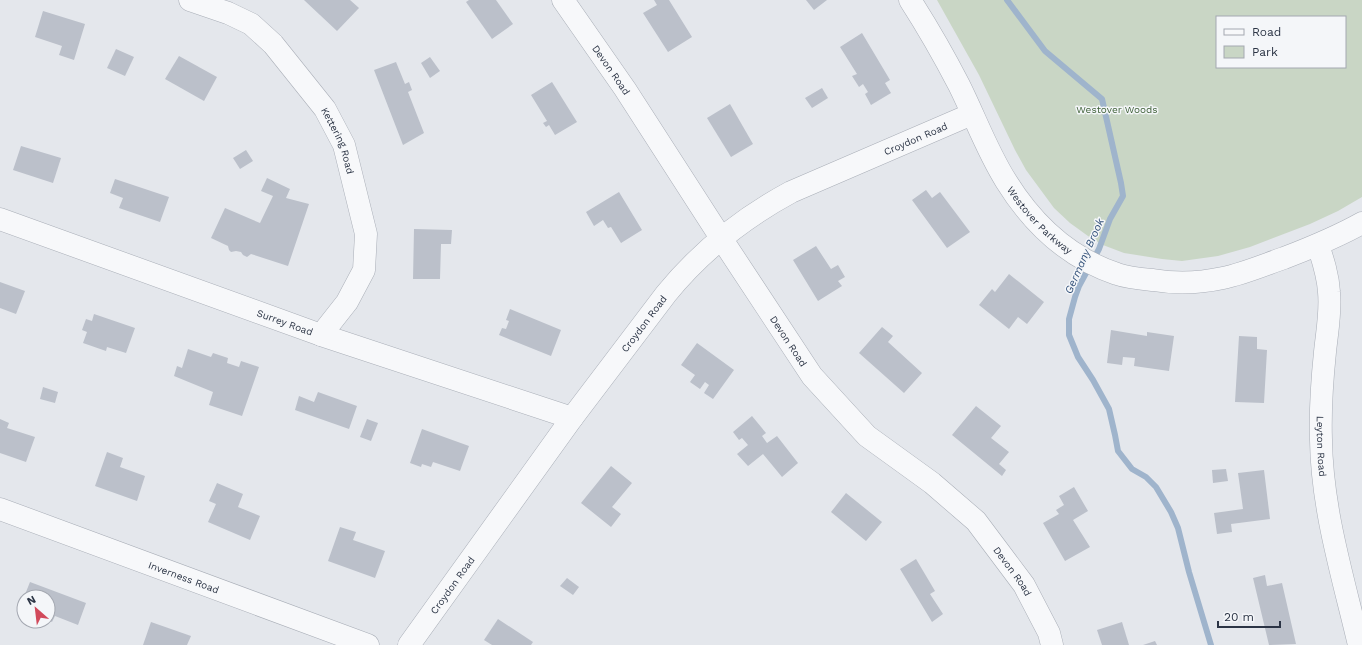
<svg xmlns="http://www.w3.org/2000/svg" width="1362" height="645" font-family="'Work Sans',sans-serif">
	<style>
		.green { fill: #c9d6c5; fill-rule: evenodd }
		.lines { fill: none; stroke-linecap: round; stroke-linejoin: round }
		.stream { stroke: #9fb4cc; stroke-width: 6 }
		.building { fill: #bbc0ca }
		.minor-casing { stroke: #a9aeb7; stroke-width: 23 }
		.minor { stroke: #f7f8fa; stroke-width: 22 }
		.labels { text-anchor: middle; stroke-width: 3; stroke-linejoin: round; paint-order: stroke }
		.street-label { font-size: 10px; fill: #2b3445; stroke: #f4f6f9 }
		.park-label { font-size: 10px; fill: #3f6138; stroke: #f4f6f9 }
		.water-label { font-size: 11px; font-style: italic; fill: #34527a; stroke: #f4f6f9 }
	</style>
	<rect width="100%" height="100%" fill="#e4e7ec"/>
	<path class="green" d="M937,0H1362V197L1338,211L1310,224L1250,247L1218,256L1182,261L1162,259L1124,253L1103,245L1088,236L1070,223L1054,208L1026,170L1015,150L979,75ZM1217,17H1345V67H1217Z"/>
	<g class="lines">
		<path class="stream" d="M1007,0L1045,51L1102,99L1121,183L1123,196L1110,219L1099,249L1079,286L1075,297L1069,319V335L1078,357L1093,380L1109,409L1115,435L1118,451L1132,469L1146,477L1156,487L1171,512L1178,528L1189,572L1211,645"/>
	</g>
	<g class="building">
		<path d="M304,0H350L359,8L337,31Z"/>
		<path d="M469,0H496L513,24L492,39L466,2Z"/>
		<path d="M654,0H669L692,37L668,52L643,13L657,5Z"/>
		<path d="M806,0H827L814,10Z"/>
		<path d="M43,11L85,24L74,60L59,55L62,46L35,37Z"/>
		<path d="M862,33L890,80L885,83L891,93L871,105L865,94L868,92L863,84L859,87L852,76L857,74L840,47Z"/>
		<path d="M116,49L134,57L125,76L107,68Z"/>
		<path d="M179,56L217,77L204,101L165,79Z"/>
		<path d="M430,57L440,71L430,78L421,63Z"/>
		<path d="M396,62L405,84L409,82L412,90L408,92L424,133L403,145L374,70Z"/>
		<path d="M552,82L577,122L555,135L549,125L546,127L543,123L547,121L531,95Z"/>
		<path d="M822,88L828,98L812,108L805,98Z"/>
		<path d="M730,104L753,144L731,157L707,118Z"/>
		<path d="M21,146L61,158L53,183L13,170Z"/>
		<path d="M246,150L253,161L240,169L233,158Z"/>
		<path d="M267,178L290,189L286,198L309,204L288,266L251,254L247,257L243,255L241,252L236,251L231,252L229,250L228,246L211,238L225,208L260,223L273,196L261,191Z"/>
		<path d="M115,179L169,197L160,222L119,208L123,198L110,193Z"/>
		<path d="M926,190L932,198L940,192L970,232L947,248L912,200Z"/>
		<path d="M619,192L642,230L621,243L611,227L608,228L603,220L594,226L586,212Z"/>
		<path d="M414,229L452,230L451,244H441L440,279H413Z"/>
		<path d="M816,246L831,269L838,265L845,277L838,281L842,286L818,301L793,260Z"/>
		<path d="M1009,274L1044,302L1027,324L1018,317L1009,329L979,305L992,289L995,292Z"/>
		<path d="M0,282L25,291L16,314L0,308Z"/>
		<path d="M510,309L561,330L551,356L499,335L502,328L506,329L509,321L506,320Z"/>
		<path d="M94,314L135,328L126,353L107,347L106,351L83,343L87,332L82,330L86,319L92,321Z"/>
		<path d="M882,327L893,336L888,342L922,373L904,393L859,353Z"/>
		<path d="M1111,330L1147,336V332L1174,336L1169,371L1134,366L1135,358L1123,357L1122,365L1107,363Z"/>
		<path d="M1239,336L1257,337V349L1267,350L1264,403L1235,402Z"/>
		<path d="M697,343L734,370L713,399L704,393L709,385L705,382L700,389L690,382L695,375L681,365Z"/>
		<path d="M188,349L211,357L213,353L228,358L227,363L239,367L241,361L259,367L242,416L209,405L213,392L174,376L177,366L182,368Z"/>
		<path d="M43,387L58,392L55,403L40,399Z"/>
		<path d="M318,392L357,406L349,429L295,410L299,396L314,402Z"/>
		<path d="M976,406L1001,426L991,438L1009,452L999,464L1006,470L1002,476L952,435Z"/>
		<path d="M752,416L766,433L762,436L767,443L777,436L798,463L782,477L763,454L748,466L737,454L748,445L742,438L739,440L733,432Z"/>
		<path d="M0,419L9,423L7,428L35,437L26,462L0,453Z"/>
		<path d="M367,419L378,423L371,441L360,437Z"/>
		<path d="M422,429L469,446L460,471L433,462L431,467L422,464L421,467L410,463Z"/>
		<path d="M107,452L123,458L120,467L145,476L137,501L95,486Z"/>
		<path d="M611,466L632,483L612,507L621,514L611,527L581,503Z"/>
		<path d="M1226,469L1228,481L1213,483L1212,470Z"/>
		<path d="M1264,470L1270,519L1231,524L1232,532L1217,534L1214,513L1243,509L1238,473Z"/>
		<path d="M217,483L243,494L238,507L260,516L250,540L208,522L216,504L209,501Z"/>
		<path d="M1074,487L1088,511L1073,520L1090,547L1065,561L1043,523L1059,514L1056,510L1064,505L1059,496Z"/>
		<path d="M846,493L882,522L866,541L831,512Z"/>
		<path d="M340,527L356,532L353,540L385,551L375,578L328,561Z"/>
		<path d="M916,559L935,591L930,594L943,614L932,622L900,569Z"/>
		<path d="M1265,575L1267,586L1282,583L1296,644L1269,645L1253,578Z"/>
		<path d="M567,578L579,587L573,595L560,586Z"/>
		<path d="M30,582L86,603L78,625L55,616L52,622L48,620V597H24Z"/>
		<path d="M498,619L533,642L531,645H492L484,640Z"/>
		<path d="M151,622L191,636L187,645H143Z"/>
		<path d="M1122,622L1129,645H1102L1097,630Z"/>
		<path d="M1155,641L1157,645H1143Z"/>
	</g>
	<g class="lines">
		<g class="minor-casing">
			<g id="minor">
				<path id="s1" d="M190,0L228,13L251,24L273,44L325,109L344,145L366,234L364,270L347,302L321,335"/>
				<path id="s2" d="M563,0L625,89L721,238L812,376L867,436L932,483L976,521L1024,585L1049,633L1052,645"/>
				<path id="s3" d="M910,0C928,28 944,56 959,85C975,117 987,151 1006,181C1032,223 1069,258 1117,274C1128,278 1141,279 1153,280C1176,284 1200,283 1223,278C1243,274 1264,265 1284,258C1310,248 1337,237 1362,223"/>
				<path id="s4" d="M0,219L321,335L572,418"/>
				<path id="s5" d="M1318,245C1323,260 1328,275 1329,292C1331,312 1327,332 1325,352C1322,381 1320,411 1321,440C1322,510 1343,577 1359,645"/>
				<path id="s6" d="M0,509L368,645"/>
				<path id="s7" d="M409,645L572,418L666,294C701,251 743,218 791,192L972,114"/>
			</g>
		</g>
		<use href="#minor" class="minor"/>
	</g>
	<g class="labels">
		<g class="street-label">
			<text dy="4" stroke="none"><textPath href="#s2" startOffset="85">Devon Road</textPath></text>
			<text dy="4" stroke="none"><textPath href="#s7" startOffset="733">Croydon Road</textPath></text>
			<text dy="4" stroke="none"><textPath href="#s1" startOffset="213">Kettering Road</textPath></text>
			<text dy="4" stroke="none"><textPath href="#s3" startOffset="257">Westover Parkway</textPath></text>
			<text dy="4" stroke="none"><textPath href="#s4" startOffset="303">Surrey Road</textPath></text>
			<text dy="4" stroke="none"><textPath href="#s7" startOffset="398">Croydon Road</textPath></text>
			<text dy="4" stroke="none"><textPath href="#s2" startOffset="409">Devon Road</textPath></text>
			<text dy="4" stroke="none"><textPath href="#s5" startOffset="203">Leyton Road</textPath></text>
			<text dy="4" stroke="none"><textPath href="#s2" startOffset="733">Devon Road</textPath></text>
			<text dy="4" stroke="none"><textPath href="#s6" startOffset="196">Inverness Road</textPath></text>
			<text dy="4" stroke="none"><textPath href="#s7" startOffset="74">Croydon Road</textPath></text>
		</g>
		<g class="park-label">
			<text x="1117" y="113">Westover Woods</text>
		</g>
		<g class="water-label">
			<text transform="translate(1084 256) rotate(-66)" y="4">Germany Brook</text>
		</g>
	</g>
	<rect x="1216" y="16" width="130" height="52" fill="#f4f6f9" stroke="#a4a8b1"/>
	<rect x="1224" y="29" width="20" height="6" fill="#f7f8fa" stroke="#a4a8b1"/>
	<text x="1252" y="36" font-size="12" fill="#2b3445">Road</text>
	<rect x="1224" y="46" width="20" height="12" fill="#c9d6c5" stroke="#a4a8b1"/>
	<text x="1252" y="56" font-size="12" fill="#2b3445">Park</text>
	<g transform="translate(36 609) rotate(332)"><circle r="19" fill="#f4f6f9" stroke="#a4a8b1"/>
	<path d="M0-3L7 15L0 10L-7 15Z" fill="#d1495b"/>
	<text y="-6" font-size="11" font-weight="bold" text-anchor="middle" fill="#2b3445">N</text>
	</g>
	<path d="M1218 621v6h62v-6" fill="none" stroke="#2b3445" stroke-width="2"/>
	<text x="1224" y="621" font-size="12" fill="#2b3445" stroke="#f4f6f9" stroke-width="3" paint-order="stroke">20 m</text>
</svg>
